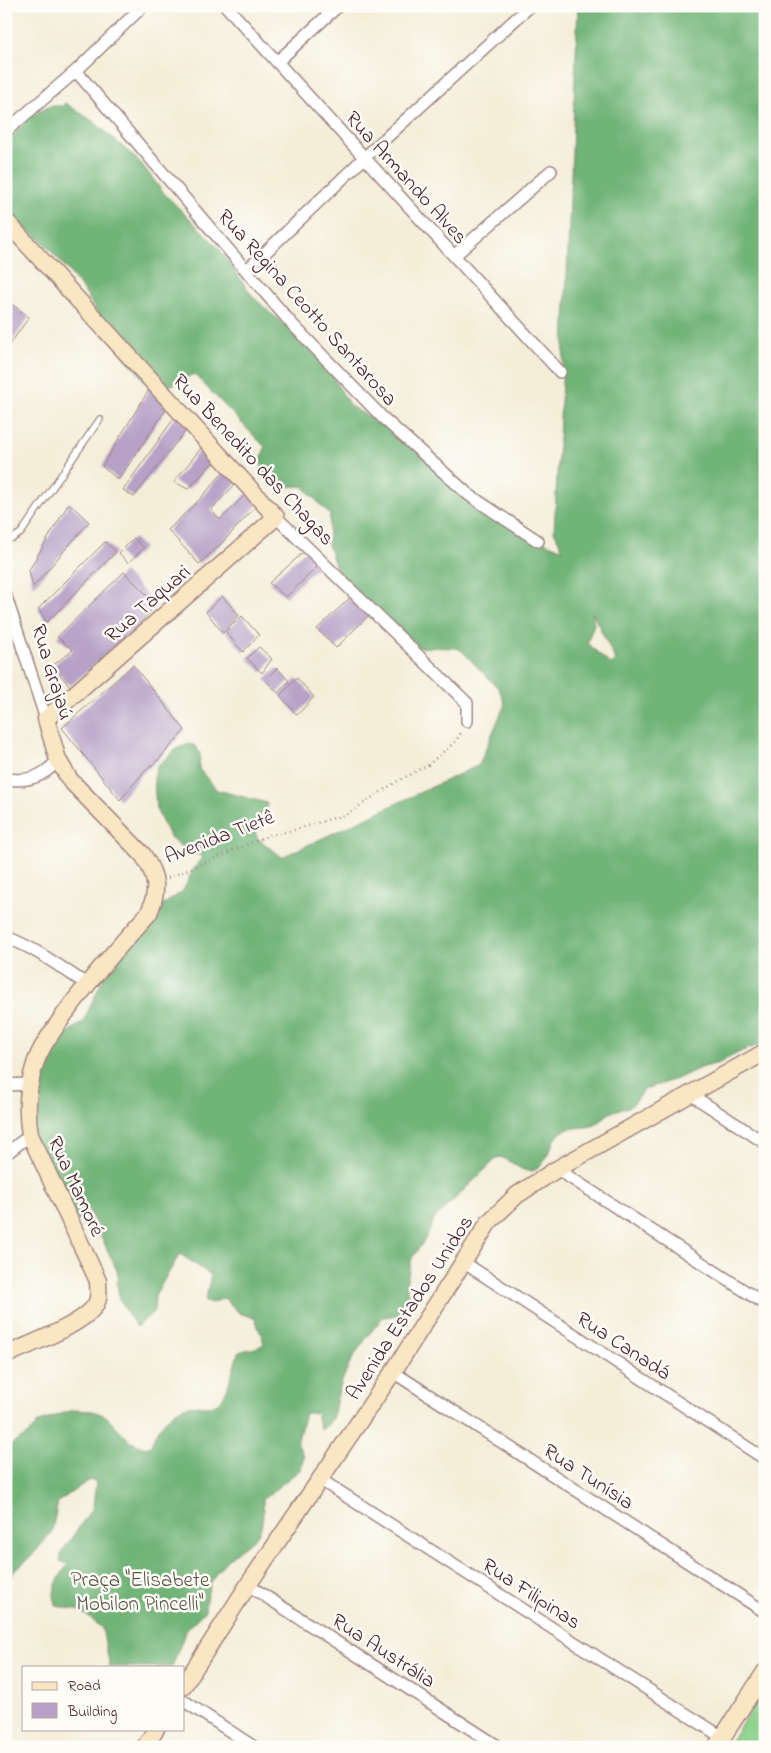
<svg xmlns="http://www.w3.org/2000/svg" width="771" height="1753" font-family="'Indie Flower',sans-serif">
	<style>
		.green { fill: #8cd28d; stroke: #6b785c }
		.forest { fill: #71b478; stroke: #5e6a52; fill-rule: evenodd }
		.building { fill: #b7a1c7 }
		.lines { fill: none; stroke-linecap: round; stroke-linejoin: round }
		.lane-casing { stroke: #9f8682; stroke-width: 8 }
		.street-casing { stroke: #9f8682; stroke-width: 14 }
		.secondary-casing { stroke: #9f8682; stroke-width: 19 }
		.path { stroke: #9f8682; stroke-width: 2.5; stroke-dasharray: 1 4; stroke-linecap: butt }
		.lane { stroke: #fff; stroke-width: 5.5 }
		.street { stroke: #fff; stroke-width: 11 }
		.secondary { stroke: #fbe6c4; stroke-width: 16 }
		.labels { text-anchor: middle; stroke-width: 5; stroke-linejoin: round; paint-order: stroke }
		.street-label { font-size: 21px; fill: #4a1f2b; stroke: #fdfcf7 }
		.park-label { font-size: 21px; fill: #5e5548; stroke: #fdfcf7 }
	</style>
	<rect width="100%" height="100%" fill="#fdfcf7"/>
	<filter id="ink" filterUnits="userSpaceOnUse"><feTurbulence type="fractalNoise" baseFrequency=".02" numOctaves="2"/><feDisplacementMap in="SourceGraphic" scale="10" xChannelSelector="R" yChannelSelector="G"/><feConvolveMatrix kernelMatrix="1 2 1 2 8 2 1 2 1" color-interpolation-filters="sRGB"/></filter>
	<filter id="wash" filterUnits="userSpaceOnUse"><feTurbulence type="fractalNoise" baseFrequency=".0096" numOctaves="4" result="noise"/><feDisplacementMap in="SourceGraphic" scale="20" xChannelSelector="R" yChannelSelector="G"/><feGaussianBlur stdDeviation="1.12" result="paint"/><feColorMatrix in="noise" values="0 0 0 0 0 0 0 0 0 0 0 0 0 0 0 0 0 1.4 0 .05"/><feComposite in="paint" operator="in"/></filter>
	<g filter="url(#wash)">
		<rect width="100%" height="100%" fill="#f4eed9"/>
		<path class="green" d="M765,1688V1747H727Z"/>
		<path class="forest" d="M578,6H765V1043L742,1051L719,1063L700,1068L679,1078L642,1090C631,1115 622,1104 607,1115C602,1119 598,1125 592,1126C584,1128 573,1127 565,1130C549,1138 550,1166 532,1171C519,1173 510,1157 498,1157L435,1218L426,1238L412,1258L406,1284L410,1306L398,1315L383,1317C372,1331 360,1345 351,1361C347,1370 342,1380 339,1390C335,1402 336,1425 320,1429L316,1413H305L297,1443L304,1456L301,1469L263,1499C263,1510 264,1524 258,1534C254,1540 245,1545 240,1549C217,1567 207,1582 205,1611L186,1630L172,1667H110L102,1628L81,1611L57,1606C49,1590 59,1578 68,1564L60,1561L61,1553L93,1507L96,1481L89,1480L58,1502L52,1531L31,1557L15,1569L11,1579L6,1582V1448L27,1435L39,1422L72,1410L93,1411L106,1416L131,1442L145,1448L151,1446C154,1431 173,1408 188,1406C200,1404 212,1410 221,1400C227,1395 235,1363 238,1353C246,1348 258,1350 264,1343L255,1318L239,1313L224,1298L212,1303L205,1301L211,1275L180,1254L155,1295L154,1311L137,1327C125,1310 114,1295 118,1273L87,1206L79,1222L53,1182L35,1141L32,1095L44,1048L83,1022L103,979L107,957L140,921L183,891L193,870L203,856L187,852L169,836L156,809L154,778L157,766L178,748L190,744L196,746L200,754L199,769L217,790L267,803V808L255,830L257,838L282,857L479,765L505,704L499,689L462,651L457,648L417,647L340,579L328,545L330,515L303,486L283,487L264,479L261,460L265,447L194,374L155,393L111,340L87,295L67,269L42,241L19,224L6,206V144L29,117L50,106H62L65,103L94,122L140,162L162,191L218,247L253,297L322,359L350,406L382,424L530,536L563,550L554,531L564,346ZM592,612L616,661L610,664L587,643L594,624Z"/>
		<g id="blocks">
			<g class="building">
				<path d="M6,300L29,317L6,350Z"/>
				<path d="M152,385L170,404L118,480L102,466Z"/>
				<path d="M177,414L189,426L134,497L123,490Z"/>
				<path d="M205,443L218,457L188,489L174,482Z"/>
				<path d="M227,468L238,481L211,510L220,520L248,492L259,503L223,542L199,564L168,530L200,499Z"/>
				<path d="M69,503L89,522L33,587L29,570Z"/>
				<path d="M134,538L144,548L128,563L119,553Z"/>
				<path d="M105,542L116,552L47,622L38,609Z"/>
				<path d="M306,550L321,563L286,597L269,583Z"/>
				<path d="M124,572L156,604L137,627L70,686L52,666L73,650L57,637Z"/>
				<path d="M353,595L371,613L336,648L317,629Z"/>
				<path d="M222,596L239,615L223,633L206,612Z"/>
				<path d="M242,616L259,635L243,652L226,632Z"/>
				<path d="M259,647L272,659L262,673L247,658Z"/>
				<path d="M133,665L185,730L158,760L143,773L120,800L62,728Z"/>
				<path d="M277,668L289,681L278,693L265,680Z"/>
				<path d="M297,678L314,697L297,715L280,695Z"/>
			</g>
		</g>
	</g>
	<g filter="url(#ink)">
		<use href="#blocks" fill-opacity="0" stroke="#9f8682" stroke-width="1"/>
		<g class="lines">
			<g class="lane-casing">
				<path id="lane" d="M6,539L13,538L21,533L100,419"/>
			</g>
			<g class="street-casing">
				<g id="street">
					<path d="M226,6L560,372"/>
					<path d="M277,62L338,6"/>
					<path d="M76,71L291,323L383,418L469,495L538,541"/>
					<path d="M6,131L76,71L143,6"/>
					<path d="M454,256L551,171"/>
					<path d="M247,270L364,158L530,6"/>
					<path d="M276,517L467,703V721"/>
					<path d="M6,597L46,719"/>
					<path d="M6,779C29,782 43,777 58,760"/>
					<path d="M6,937C35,948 61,967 86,984"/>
					<path d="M6,1085L29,1084"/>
					<path d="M690,1094L765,1143"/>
					<path d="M6,1154L30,1135"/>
					<path d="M557,1169L765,1304"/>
					<path d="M463,1262L765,1459"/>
					<path d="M393,1372L765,1612"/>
					<path d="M321,1480L722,1737"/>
					<path d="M248,1585L499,1747"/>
					<path d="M184,1701L254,1747"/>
				</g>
			</g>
			<g class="secondary-casing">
				<g id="secondary">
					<path d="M6,221L276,517L46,719L58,760L70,780L143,855C157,876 159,889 149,913C119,946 90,979 64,1015C53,1031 41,1046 35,1064C27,1088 26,1111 30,1135L98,1281C98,1289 100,1297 96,1304C84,1325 29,1344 6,1355"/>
					<path d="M184,1685L248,1585L393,1372L489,1222L517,1195L557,1169L765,1052"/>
					<path d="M145,1747L156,1729"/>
					<path d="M716,1747L765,1672"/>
				</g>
			</g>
			<path class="path" d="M168,878L270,835L294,830L347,814L396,782L428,765L456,741L462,731"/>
			<use href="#lane" class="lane"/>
			<use href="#street" class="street"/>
			<use href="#secondary" class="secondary"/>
		</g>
	</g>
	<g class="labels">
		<g class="street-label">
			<text transform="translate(407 177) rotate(48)" y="7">Rua Armando Alves</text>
			<text transform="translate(308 307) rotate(48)" y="7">Rua Regina Ceotto Santarosa</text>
			<text transform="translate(254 459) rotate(47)" y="7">Rua Benedito das Chagas</text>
			<text transform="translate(147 603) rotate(-41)" y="7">Rua Taquari</text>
			<text transform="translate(53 672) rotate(73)" y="7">Rua Grajaú</text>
			<text transform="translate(219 836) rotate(-21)" y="7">Avenida Tietê</text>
			<text transform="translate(77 1186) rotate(65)" y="7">Rua Mamoré</text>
			<text transform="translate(409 1307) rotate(-57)" y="7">Avenida Estados Unidos</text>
			<text transform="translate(624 1345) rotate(33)" y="7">Rua Canadá</text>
			<text transform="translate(589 1476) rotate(33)" y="7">Rua Tunísia</text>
			<text transform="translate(532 1593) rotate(33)" y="7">Rua Filipinas</text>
			<text transform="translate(384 1650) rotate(33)" y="7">Rua Austrália</text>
		</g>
		<g class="park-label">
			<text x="140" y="1586">Praça "Elisabete<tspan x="140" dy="24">Mobilon Pincelli"</tspan></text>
		</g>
	</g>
	<rect width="771" height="1753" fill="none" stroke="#fdfcf7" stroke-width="25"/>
	<rect x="22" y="1666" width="162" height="65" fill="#fdfcf7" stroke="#b5a4a5"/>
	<rect x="32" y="1682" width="25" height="8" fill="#fbe6c4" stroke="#b5a4a5"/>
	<text x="68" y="1690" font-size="15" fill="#4a1f2b">Road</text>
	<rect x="32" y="1703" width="25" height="15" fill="#b7a1c7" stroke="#b5a4a5"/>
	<text x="68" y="1716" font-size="15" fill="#4a1f2b">Building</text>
</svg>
